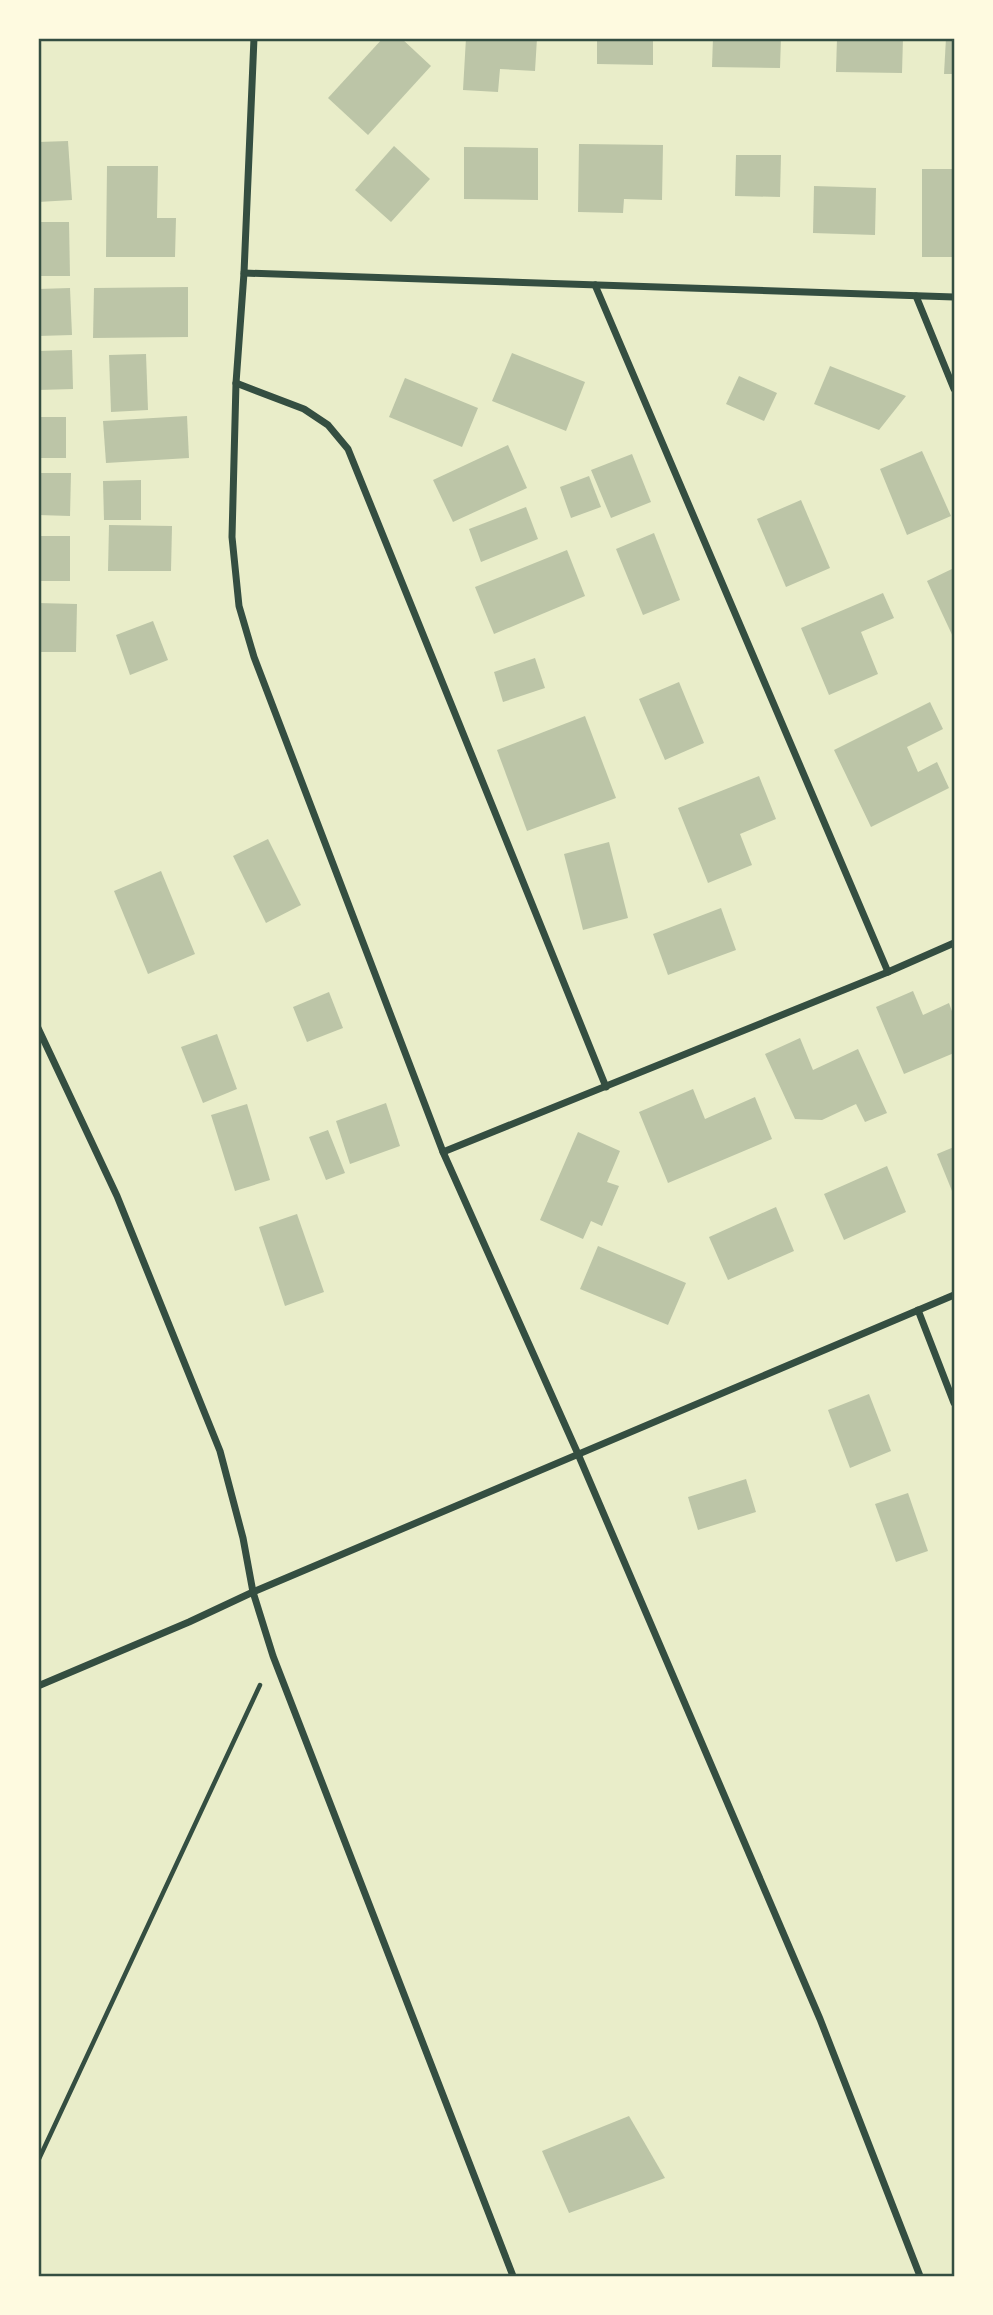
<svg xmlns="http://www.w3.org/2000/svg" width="993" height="2315" font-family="'PT Sans Narrow',sans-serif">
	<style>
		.building { fill: #bcc5a7 }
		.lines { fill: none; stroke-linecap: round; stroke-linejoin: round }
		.path { stroke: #344e41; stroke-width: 4.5 }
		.minor { stroke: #344e41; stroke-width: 7 }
		.neatline { fill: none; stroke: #344e41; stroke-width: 2.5 }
	</style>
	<rect width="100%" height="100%" fill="#e9edc9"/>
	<g class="building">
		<path d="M383,38H401L431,66L368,135L328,98Z"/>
		<path d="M466,38H537L535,71L500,69L498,92L463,90Z"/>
		<path d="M597,38H653V65L597,64Z"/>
		<path d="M713,38H781L780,68L712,67Z"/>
		<path d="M837,38H903L902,73L836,72Z"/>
		<path d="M946,38H954V74H944Z"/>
		<path d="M68,141L72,200L38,202V142Z"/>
		<path d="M579,144L663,145L662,200L624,199L623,213L578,212Z"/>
		<path d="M394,146L430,179L391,222L355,190Z"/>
		<path d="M464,147L538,148V200L464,199Z"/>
		<path d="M736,155H781L780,197L735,196Z"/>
		<path d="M107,166H158L157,218H176L175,257H106Z"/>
		<rect x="922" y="169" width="32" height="88"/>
		<path d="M814,186L876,188L875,235L813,233Z"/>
		<path d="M38,222H69L70,276H38Z"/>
		<path d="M188,287V337L93,338L94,288Z"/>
		<path d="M70,288L72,335L38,336V289Z"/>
		<path d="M72,350L73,389L38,390V351Z"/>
		<path d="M512,353L585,382L566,431L492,401Z"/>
		<path d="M146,354L148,410L111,412L109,355Z"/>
		<path d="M830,366L906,396L879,430L814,404Z"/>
		<path d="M739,376L777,393L764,421L726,404Z"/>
		<path d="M405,378L478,408L462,447L389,417Z"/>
		<path d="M187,416L189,458L106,463L103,421Z"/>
		<rect x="38" y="417" width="28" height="41"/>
		<path d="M508,445L527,488L453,522L433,480Z"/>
		<path d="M922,451L951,516L907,535L880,469Z"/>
		<path d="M632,454L651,502L611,518L591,470Z"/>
		<path d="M38,473H71L70,516L38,515Z"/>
		<path d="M589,476L601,507L571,518L560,487Z"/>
		<path d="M141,480V520H104L103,481Z"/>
		<path d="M801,500L830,568L786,587L757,519Z"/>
		<path d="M526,507L538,539L481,562L469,529Z"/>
		<path d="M109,525L172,526L171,571H108Z"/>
		<path d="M654,533L680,600L643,615L616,549Z"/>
		<rect x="38" y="536" width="32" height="45"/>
		<path d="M567,550L585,596L494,634L475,587Z"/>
		<path d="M954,568V639L927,581Z"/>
		<path d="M883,593L894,618L861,632L878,674L829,695L801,628Z"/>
		<path d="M38,603L77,604L76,652H38Z"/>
		<path d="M153,621L168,660L130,675L116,635Z"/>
		<path d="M535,658L545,688L503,702L494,672Z"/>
		<path d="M679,682L704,743L665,760L639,699Z"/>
		<path d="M930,702L943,729L907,747L918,772L937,762L949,788L871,827L834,750Z"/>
		<path d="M585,716L616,798L527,831L497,750Z"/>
		<path d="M759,776L776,819L740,834L752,865L708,883L678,808Z"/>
		<path d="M268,839L301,905L266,923L233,856Z"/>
		<path d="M609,842L628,918L583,930L564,854Z"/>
		<path d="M161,871L195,954L148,974L114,891Z"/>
		<path d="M721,908L736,950L668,975L653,934Z"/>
		<path d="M913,991L923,1015L949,1003L954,1017V1053L904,1074L876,1007Z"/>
		<path d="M329,992L343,1028L307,1042L293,1007Z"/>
		<path d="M217,1034L237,1089L203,1103L181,1047Z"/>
		<path d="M800,1038L813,1070L858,1049L887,1113L865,1122L856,1104L822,1120L795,1119L765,1054Z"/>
		<path d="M693,1089L705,1119L755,1097L772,1139L668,1183L639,1112Z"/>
		<path d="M386,1103L400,1146L350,1164L336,1121Z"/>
		<path d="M247,1104L270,1180L235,1191L211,1115Z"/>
		<path d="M328,1130L345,1173L326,1180L309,1137Z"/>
		<path d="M578,1132L620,1151L607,1182L619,1186L602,1226L591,1221L583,1239L540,1220Z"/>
		<path d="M954,1147V1190L952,1191L937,1154Z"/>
		<path d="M887,1166L906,1212L844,1240L824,1194Z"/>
		<path d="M776,1207L794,1251L728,1280L709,1237Z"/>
		<path d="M297,1214L324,1292L285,1306L259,1227Z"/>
		<path d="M598,1246L686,1283L668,1325L580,1289Z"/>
		<path d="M869,1394L891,1451L850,1468L828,1410Z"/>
		<path d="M746,1479L756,1512L698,1530L688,1497Z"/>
		<path d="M908,1493L928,1551L896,1562L875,1504Z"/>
		<path d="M629,2116L665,2178L569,2213L542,2151Z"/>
	</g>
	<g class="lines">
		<path class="path" d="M38,2161L260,1685"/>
		<g class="minor">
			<path d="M254,38L244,273L236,383L232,537L239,606L254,657L443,1152L578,1454L820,2019L920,2276"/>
			<path d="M244,273L954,297"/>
			<path d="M595,285L888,972"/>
			<path d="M916,296L954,389"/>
			<path d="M236,383L304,409L328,425L348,449L606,1087"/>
			<path d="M38,1028L117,1196L220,1451L243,1538L253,1592L273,1656L513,2276"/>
			<path d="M443,1152L888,972L954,943"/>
			<path d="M918,1310L954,1403"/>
			<path d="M38,1686L189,1622L253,1592L954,1295"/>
		</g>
	</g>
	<rect width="993" height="2315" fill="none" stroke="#fefae0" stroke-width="80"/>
	<rect x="40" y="40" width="913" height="2235" class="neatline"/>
</svg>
